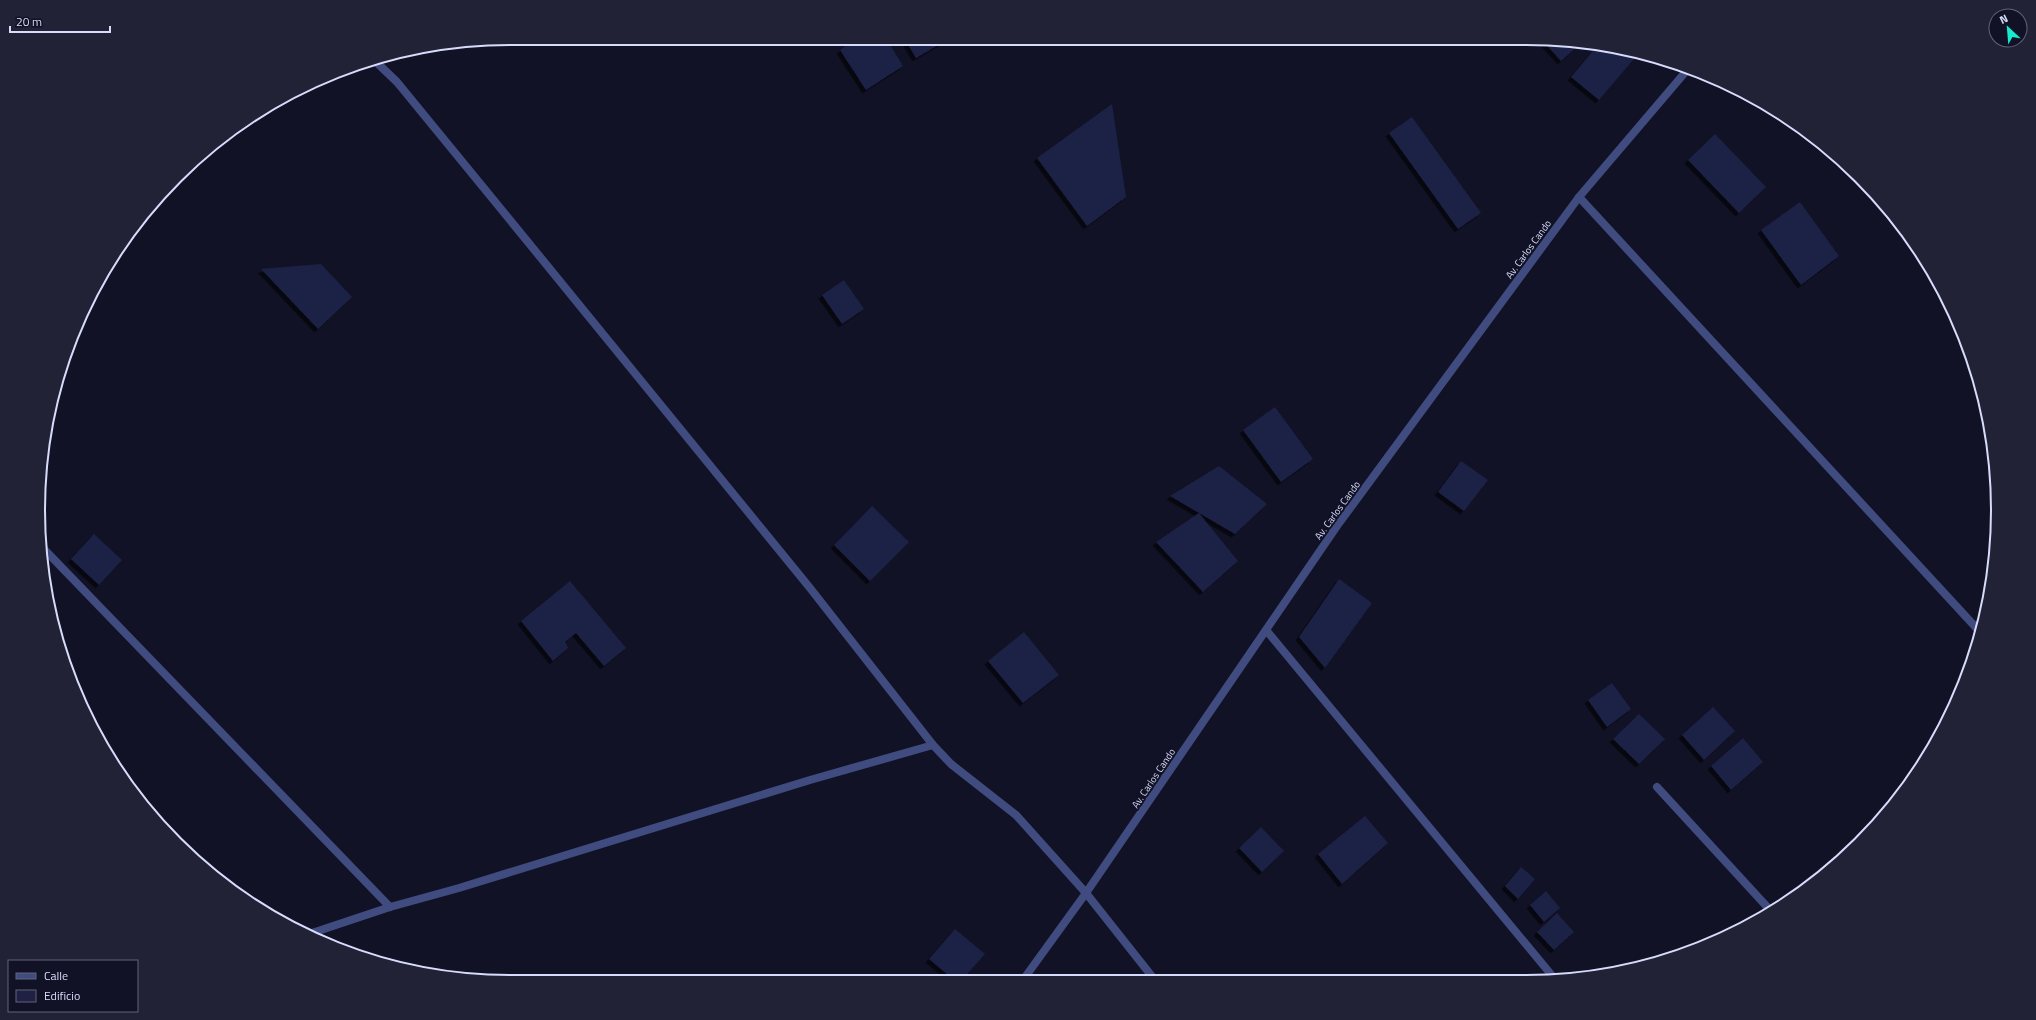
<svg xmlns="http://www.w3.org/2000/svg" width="2036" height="1020" font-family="'Titillium Web',sans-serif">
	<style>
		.building { fill: #1f2044; filter: url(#shadow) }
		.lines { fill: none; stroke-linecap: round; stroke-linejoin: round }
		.lane { stroke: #404c7f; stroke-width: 8 }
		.street { stroke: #404c7f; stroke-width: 8 }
		.labels { text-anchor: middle; stroke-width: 4; stroke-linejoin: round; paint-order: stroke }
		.street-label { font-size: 10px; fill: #d8dcfc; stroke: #111225 }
		.rim { fill: none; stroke: #d8dcfc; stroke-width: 2 }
	</style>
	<defs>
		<filter id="shadow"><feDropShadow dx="-3.5" dy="3.5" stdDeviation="0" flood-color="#0009"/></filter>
	</defs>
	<rect width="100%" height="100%" fill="#111225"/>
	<g class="building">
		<path d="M857,38H886L903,66L866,90L840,50Z"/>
		<path d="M904,38H946L947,40L916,58Z"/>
		<path d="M1541,39H1557L1581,43L1561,61Z"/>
		<path d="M1597,46L1639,53L1599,100L1571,77Z"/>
		<path d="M1112,104L1126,197L1087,226L1037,158Z"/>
		<path d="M1412,117L1481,213L1458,229L1389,133Z"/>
		<path d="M1715,134L1766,187L1739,213L1688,160Z"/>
		<path d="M1800,202L1839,256L1801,285L1761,230Z"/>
		<path d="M321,264L352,297L318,329L261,269Z"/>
		<path d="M844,280L864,309L842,324L822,295Z"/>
		<path d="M1275,407L1313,459L1281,482L1243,430Z"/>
		<path d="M1461,461L1488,480L1464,511L1438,492Z"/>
		<path d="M1219,466L1267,504L1235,534L1170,496Z"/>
		<path d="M872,506L909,542L870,581L834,545Z"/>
		<path d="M1199,513L1238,561L1203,592L1156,542Z"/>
		<path d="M94,534L122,560L99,585L71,559Z"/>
		<path d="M1339,579L1372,603L1325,668L1299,637Z"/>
		<path d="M570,581L626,648L604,666L576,633L565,642L568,648L553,661L521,621Z"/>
		<path d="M1024,632L1059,675L1023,703L988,661Z"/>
		<path d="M1612,683L1631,709L1607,727L1588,700Z"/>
		<path d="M1713,707L1735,731L1704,760L1682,735Z"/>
		<path d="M1639,714L1665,739L1639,764L1613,739Z"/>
		<path d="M1743,738L1763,762L1731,790L1711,766Z"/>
		<path d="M1365,816L1388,843L1342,884L1318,854Z"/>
		<path d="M1261,827L1284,851L1262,872L1239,848Z"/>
		<path d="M1521,867L1535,879L1518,899L1505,886Z"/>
		<path d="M1546,891L1560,908L1544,922L1530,905Z"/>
		<path d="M1557,913L1574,932L1554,950L1537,932Z"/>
		<path d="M955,929L985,954L962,980H954L929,959Z"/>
	</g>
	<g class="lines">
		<path class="lane" d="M41,546L390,907"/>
		<g class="street">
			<path d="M373,59L397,82L510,220L810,588L933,745L951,764L1016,815L1086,893L1154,979"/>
			<path d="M1579,197L1981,633"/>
			<path d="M1266,630L1554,978"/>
			<path d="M1657,787L1770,910"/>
			<path d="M306,935L390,907L459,888L810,780L933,745"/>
			<path d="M1023,980L1086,893L1337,526L1579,197L1688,69"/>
		</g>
	</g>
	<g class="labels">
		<g class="street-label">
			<text transform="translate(1528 249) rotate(-54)" y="4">Av. Carlos Cando</text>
			<text transform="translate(1337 510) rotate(-54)" y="4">Av. Carlos Cando</text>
			<text transform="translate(1153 778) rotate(-56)" y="4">Av. Carlos Cando</text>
		</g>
	</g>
	<path d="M0 0H2036V1020H0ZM510 45H1526A465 465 0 0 1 1991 510V510A465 465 0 0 1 1526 975H510A465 465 0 0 1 45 510V510A465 465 0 0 1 510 45Z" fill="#212236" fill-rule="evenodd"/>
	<path class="rim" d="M510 45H1526A465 465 0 0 1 1991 510V510A465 465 0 0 1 1526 975H510A465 465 0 0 1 45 510V510A465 465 0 0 1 510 45Z"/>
	<rect x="8" y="960" width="130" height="52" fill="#111225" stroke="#61637b"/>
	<rect x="16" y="973" width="20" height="6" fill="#404c7f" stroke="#61637b"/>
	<text x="44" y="980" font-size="12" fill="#d8dcfc">Calle</text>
	<rect x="16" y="990" width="20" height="12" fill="#1f2044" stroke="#61637b"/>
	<text x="44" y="1000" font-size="12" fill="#d8dcfc">Edificio</text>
	<g transform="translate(2008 28) rotate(334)"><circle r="19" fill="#111225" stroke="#61637b"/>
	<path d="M0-3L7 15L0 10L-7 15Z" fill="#16ead0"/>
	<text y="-6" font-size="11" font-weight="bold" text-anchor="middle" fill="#d8dcfc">N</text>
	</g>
	<path d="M10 26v6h100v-6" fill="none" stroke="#d8dcfc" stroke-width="2"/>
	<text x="16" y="26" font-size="12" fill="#d8dcfc" stroke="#111225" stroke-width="3" paint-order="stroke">20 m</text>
</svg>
